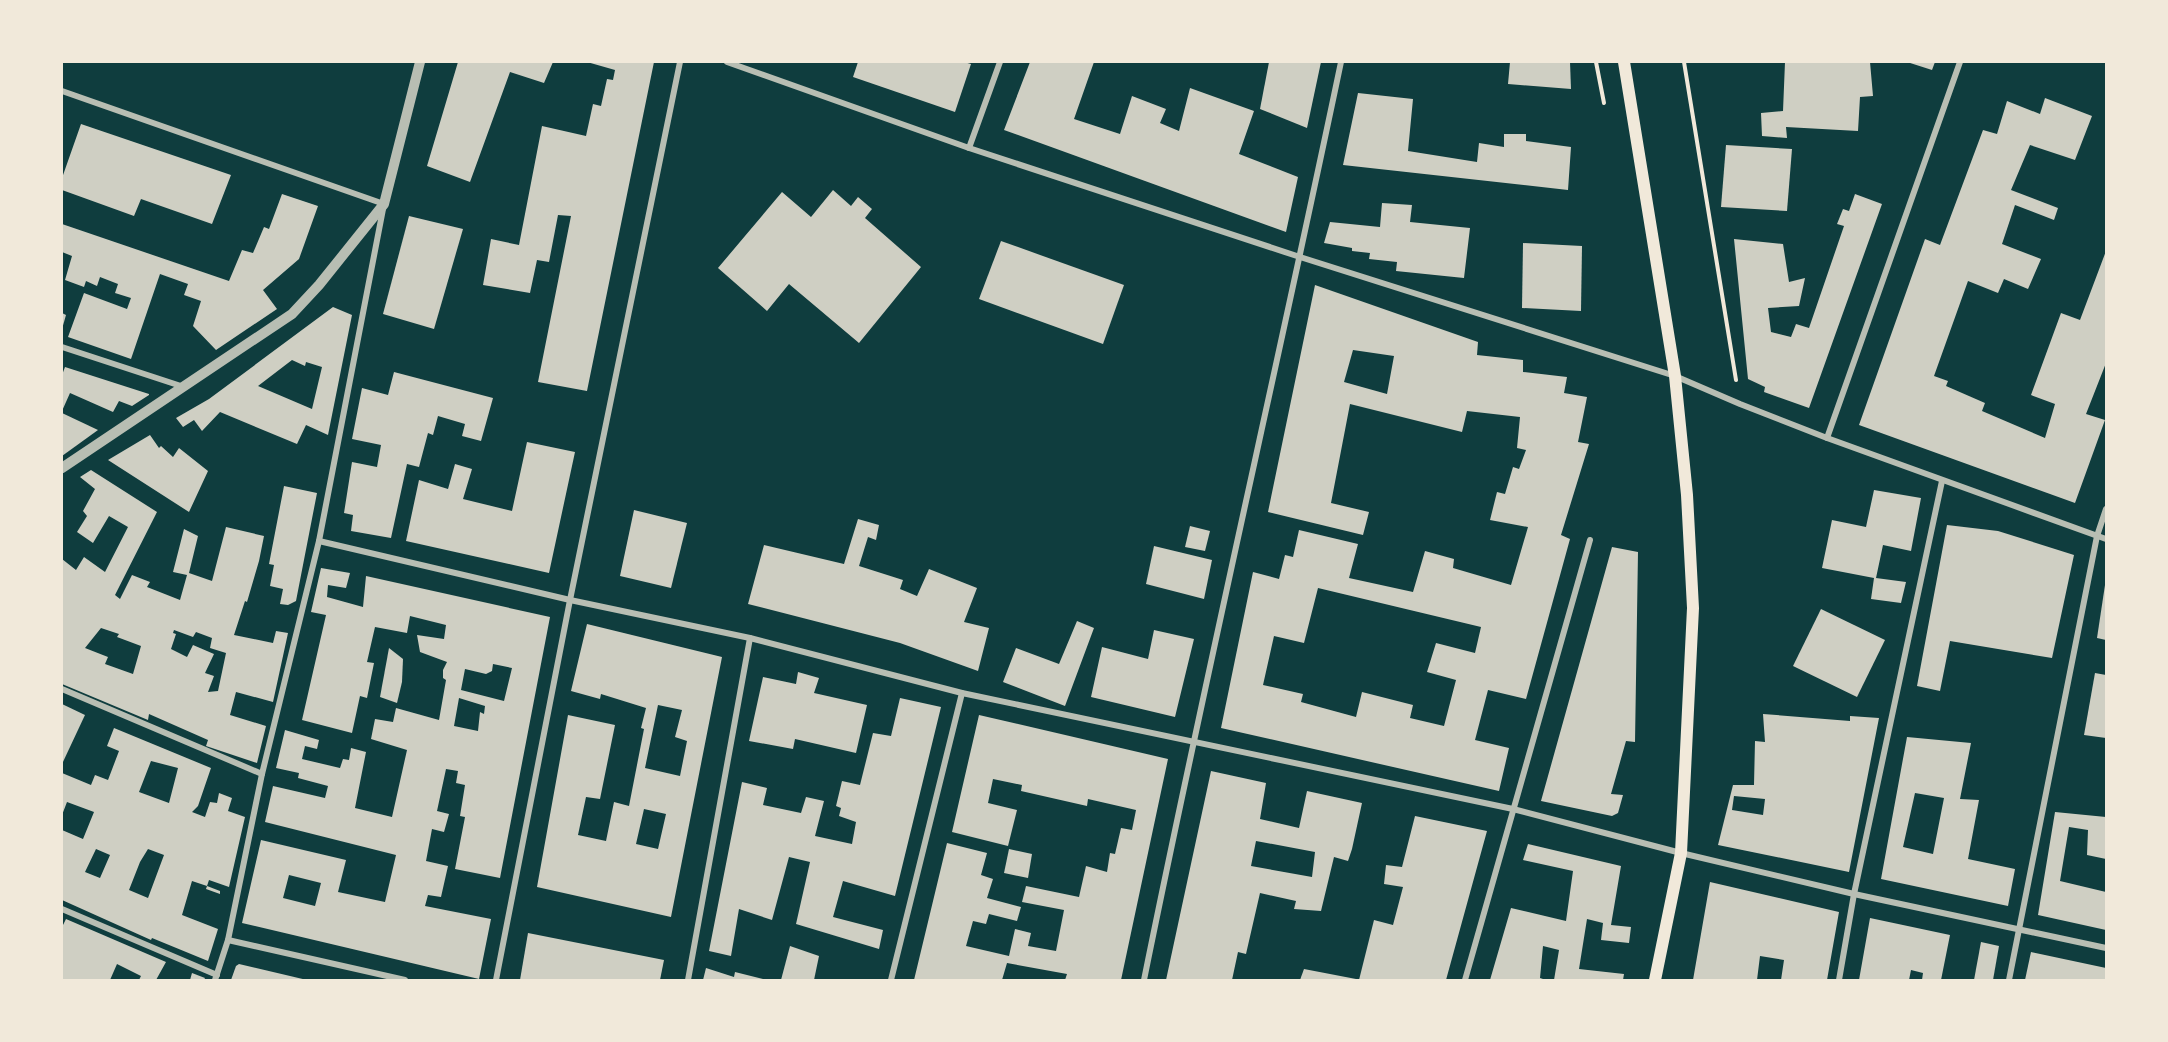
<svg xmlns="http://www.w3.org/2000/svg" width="2168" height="1042" font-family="Spectral,serif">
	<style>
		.building { fill: #cfcfc3; fill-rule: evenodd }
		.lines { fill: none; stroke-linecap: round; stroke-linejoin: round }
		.path { stroke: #f1e9da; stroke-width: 4 }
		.minor { stroke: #b8beb3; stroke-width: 6 }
		.tertiary { stroke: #b8beb3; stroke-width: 10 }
		.secondary { stroke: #f1e9da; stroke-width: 12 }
	</style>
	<rect width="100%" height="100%" fill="#0f3d3e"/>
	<g class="building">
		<path d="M458,62H553L544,83L510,72L470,182L427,166Z"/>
		<path d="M587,62H654L587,391L538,382L571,216L558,215L549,262L537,260L530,293L483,285L491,239L519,245L542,126L586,136L593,104L601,106L607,79L613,80L615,70Z"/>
		<path d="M858,62H964L971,64L955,112L853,77Z"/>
		<path d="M1030,62H1094L1074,119L1120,134L1132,96L1166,109L1160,123L1179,131L1190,88L1254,111L1239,154L1298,177L1286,232L1004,130Z"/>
		<path d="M1269,62H1321L1307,128L1260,109Z"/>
		<path d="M1510,62H1570L1571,89L1508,84Z"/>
		<path d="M1785,62H1870L1873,96L1860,97L1858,131L1786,127L1787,138L1762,136L1761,113L1783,111Z"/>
		<path d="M1907,62H1935L1932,70Z"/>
		<path d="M1358,93L1413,99L1408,151L1477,162L1479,143L1504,147V134H1526V141L1571,147L1568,190L1343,165Z"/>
		<path d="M2045,98L2092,116L2075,160L2030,145L2011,190L2058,208L2054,220L2015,205L2002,244L2041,259L2028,289L2004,279L1998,293L1968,281L1934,376L1948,381L1946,386L1985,403L1982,411L2045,438L2055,404L2031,395L2061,313L2080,320L2106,251V363L2086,414L2105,420L2075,503L1859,425L1925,239L1940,245L1983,130L1997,134L2007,101L2040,114Z"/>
		<path d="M81,124L231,175L212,224L141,199L134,216L62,190V178Z"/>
		<path d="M1726,145L1792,149L1787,211L1721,207Z"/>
		<path d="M833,190L851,206L858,197L872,209L865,218L921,267L859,343L789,284L767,311L718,268L782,192L811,217Z"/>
		<path d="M282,194L318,206L299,259L263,290L277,309L216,350L193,326L201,301L184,295L188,284L160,274L131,359L68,337L84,293L127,309L131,298L115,293L118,284L100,277L97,286L86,281L84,287L65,280L72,256L62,252V224L229,281L242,250L253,253L264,227L269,229Z"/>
		<path d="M1855,194L1882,204L1809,408L1764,392L1765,387L1748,379L1734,239L1783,244L1789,282L1805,278L1799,306L1768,308L1771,332L1791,337L1796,324L1809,328L1844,226L1837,224L1843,209L1849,211Z"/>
		<path d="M1382,203L1412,205L1410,222L1470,228L1464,278L1396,271L1397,262L1369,259L1370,253L1352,251V248L1324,243L1330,222L1380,227Z"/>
		<path d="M409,216L463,229L434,329L383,314Z"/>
		<path d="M1001,241L1124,285L1103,344L979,299Z"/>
		<path d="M1523,243L1582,246L1581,311L1522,308Z"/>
		<path d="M1315,285L1478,342L1477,355L1523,360V372L1567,377L1564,393L1587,397L1578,442L1589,444L1561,535L1570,539L1526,699L1488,690L1475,740L1509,748L1499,791L1221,728L1253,572L1279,579L1285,555L1293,557L1299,530L1358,544L1349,578L1413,592L1425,551L1454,559L1453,568L1511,585L1528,527L1490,520L1497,492L1505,494L1513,467L1519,469L1526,450L1517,448L1520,417L1467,411L1462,432L1350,404L1331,503L1369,512L1363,535L1268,512ZM1353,350L1394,356L1387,394L1344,382ZM1318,588L1481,627L1475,653L1436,643L1427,672L1456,680L1444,726L1410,718L1413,705L1362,692L1356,717L1301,702L1303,694L1263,685L1274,636L1304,643Z"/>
		<path d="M333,307L352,315L328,435L306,425L297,444L220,412L202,431L194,420L183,427L176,418L209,399ZM292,360L305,366L306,362L322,367L312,409L258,386Z"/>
		<path d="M62,313L66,315L62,329Z"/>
		<path d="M65,367L149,394V395L132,406L119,401L113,412L70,393L62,411V375Z"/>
		<path d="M394,372L493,398L481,441L462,436L465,424L438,416L433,435L428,433L419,467L407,464L391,538L351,531L353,515L344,513L352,462L377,467L381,445L352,439L362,388L388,395Z"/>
		<path d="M62,413L98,430L62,456Z"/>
		<path d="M150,435L159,448L161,446L173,457L179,448L208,471L189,512L108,460Z"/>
		<path d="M527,442L575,452L549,573L406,541L419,480L448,489L455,464L472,469L463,499L512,511Z"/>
		<path d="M91,470L157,512L115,595L120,599L132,575L150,582L147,587L180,600L187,575L173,572L184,529L198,536L189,573L212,581L226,527L264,536L259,561L247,602L245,601L234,635L273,643L276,631L288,633L273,702L236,692L230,715L266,726L257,763L206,746L208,740L149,714L148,720L62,684V559L76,570L84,557L105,572L128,527L109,516L93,543L77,532L87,516L83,511L95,489L80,477ZM101,628L119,634L117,637L141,646L133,674L105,664L108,657L85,648ZM174,630L193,637L196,632L212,638L210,648L226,653L218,691L208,692L214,676L205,673L214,654L193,645L187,657L171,649L176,634L173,633Z"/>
		<path d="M284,486L317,493L296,601L288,605L280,604L283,589L270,586L274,565L269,564Z"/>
		<path d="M1874,490L1921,498L1911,551L1883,545L1876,578L1906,582L1901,603L1871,599L1874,578L1822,568L1832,520L1866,527Z"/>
		<path d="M634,510L687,523L671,588L620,576Z"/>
		<path d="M858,519L879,525L876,540L868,537L859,566L903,580L900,589L917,596L929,569L977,588L964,622L989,628L978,671L900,643L748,604L764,545L844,564Z"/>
		<path d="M1947,525L1998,531L2074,555L2052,658L1950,641L1940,691L1917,686Z"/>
		<path d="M1190,526L1210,531L1205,551L1185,547Z"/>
		<path d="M1154,546L1212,560L1204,599L1146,584Z"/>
		<path d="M1612,547L1638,552L1635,742L1626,741L1611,794L1623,795L1618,813L1612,816L1541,801Z"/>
		<path d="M321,568L350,573L346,588L328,585L327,597L363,607L366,576L550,617L500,878L455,869L465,817L460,816L465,785L456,783L458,771L446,769L437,811L449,814L444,832L432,829L426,861L448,866L441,897L428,895L425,906L491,919L479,979L242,923L261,840L346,860L338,892L385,902L396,855L265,822L273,786L325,798L328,786L298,778L299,773L276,768L285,730L319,740L317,749L305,746L302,759L340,768L343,759L349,760L351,748L366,752L355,808L392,817L407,750L371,739L375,719L393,722L396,708L439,720L446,680L443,678V670L447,662L420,652L417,635L444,639L446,625L410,616L407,633L375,627L367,662L374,663L367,698L360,696L352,733L302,720L326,615L311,612ZM493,664L512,668L504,701L461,690L465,669L486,674L492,671ZM459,698L485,706L484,714L480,712L478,731L454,726ZM289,875L321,883L315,906L283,898Z"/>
		<path d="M2105,585H2106V640L2097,638Z"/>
		<path d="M1821,609L1885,640L1857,697L1793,666Z"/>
		<path d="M1077,621L1094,628L1065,706L1003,682L1016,648L1059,664Z"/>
		<path d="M587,624L722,657L671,917L537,887L568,715L615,725L600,799L586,797L578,835L606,841L614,802L629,806L644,729L641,728L646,708L601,694L600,699L571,691ZM658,705L682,710L675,737L687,741L680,776L645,768ZM644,809L666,814L658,849L636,844Z"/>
		<path d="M1154,630L1194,639L1175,717L1091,697L1102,647L1148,659Z"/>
		<path d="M389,648L403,659L402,682L397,703L380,697Z"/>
		<path d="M798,672L819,678L814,693L867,705L856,753L795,739L793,749L749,741L763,677L796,684Z"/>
		<path d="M2095,673L2106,675V738L2084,735Z"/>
		<path d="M900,698L941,707L895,896L843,881L833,917L883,930L879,949L796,924L810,862L789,857L772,920L739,909L731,956L709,951L742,782L767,788L763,805L801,813L806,797L824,801L815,836L852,844L856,822L839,816L841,808L836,806L842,781L860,785L873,733L891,736Z"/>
		<path d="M62,704L85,715L62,764Z"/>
		<path d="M1763,714L1850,721V716L1879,718L1849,872L1718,845L1733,785H1754L1755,741L1765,742ZM1734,796L1765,799L1763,815L1732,810Z"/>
		<path d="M979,715L1168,759L1121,980H1065L1067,974L1007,963L1002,980H914L947,843L987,853L981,875L993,879L987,898L1021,907L1017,921L989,914L986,924L973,921L966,946L1009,956L1015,929L1031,933L1028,946L1056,951L1064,910L1022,902L1026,886L1079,897L1086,866L1107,872L1110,853L1115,854L1121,828L1132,830L1136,810L1088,799L1087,806L1021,791L1022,785L993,779L988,803L1017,810L1008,846L952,832Z"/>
		<path d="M114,728L211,768L198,806L192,812L205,817L210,802L217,803L219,793L232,798L228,811L245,817L229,887L209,880L207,886L192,881L182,915L218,929L208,961L152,938L151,940L62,900V830L83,839L94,812L67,802L62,815V773L91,785L95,775L108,780L119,751L107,746ZM151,761L178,768L169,803L139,792ZM96,849L110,855L100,878L85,872ZM148,849L164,855L148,898L129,890L140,862Z"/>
		<path d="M1907,737L1971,743L1960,799L1979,800L1968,859L2015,869L2008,906L1881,879ZM1915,793L1944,798L1933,854L1903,847Z"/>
		<path d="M1211,771L1266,783L1260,819L1299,828L1307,791L1362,803L1352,849L1348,861L1334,857L1321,911L1294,909L1296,901L1260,893L1246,954L1238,952L1232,980H1166ZM1256,841L1315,852L1312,877L1251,866Z"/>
		<path d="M2055,812L2106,817V859L2087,855L2088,830L2069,827L2060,881L2106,892V930L2038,915Z"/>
		<path d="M1415,816L1487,831L1446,980H1359L1374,920L1393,925L1403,887L1384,884L1386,865L1402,867Z"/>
		<path d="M1528,844L1621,866L1611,925L1631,927L1629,943L1601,940L1603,923L1587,919L1579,969L1624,974L1623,980H1554L1559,950L1543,946L1540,978L1546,980H1490L1511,908L1566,921L1573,871L1523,860Z"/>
		<path d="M1009,849L1032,854L1028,878L1004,873Z"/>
		<path d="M1710,882L1839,912L1827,980H1781L1784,960L1760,956L1757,980H1693Z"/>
		<path d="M207,886L220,891V894L206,889Z"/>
		<path d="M1870,918L1950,935L1941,980H1922L1923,973L1911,970L1909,980H1859Z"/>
		<path d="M66,919L166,962L156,980H139L141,976L117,964L110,980H62V925H63Z"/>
		<path d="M528,933L664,960L660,980H520Z"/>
		<path d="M1981,942L1999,946L1993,980H1974Z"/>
		<path d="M790,946L819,956L814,980H781Z"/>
		<path d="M2031,952L2106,968V980H2025Z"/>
		<path d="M239,964L307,980H231L236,966Z"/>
		<path d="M706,968L734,977L735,972L767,980H703Z"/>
		<path d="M1304,969L1356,979V980H1300Z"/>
		<path d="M192,973L205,978L204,980H190Z"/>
	</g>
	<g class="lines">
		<g class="path">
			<path d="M1596,62L1604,103"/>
			<path d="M1684,62L1736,380"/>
		</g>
		<g class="minor">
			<path d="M727,62L969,148L1300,257L1675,376L1740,404L1827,438L2106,539"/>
			<path d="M62,91L384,204L319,541L262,774L228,940L215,980"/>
			<path d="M969,148L1000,62"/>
			<path d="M62,347L184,387"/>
			<path d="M1827,438L1960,62"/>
			<path d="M319,541L570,600L750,638L962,693L1513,809L1681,853L1854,894L2106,948"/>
			<path d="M62,689L262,774"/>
			<path d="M62,909L217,975"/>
			<path d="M228,940L405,980"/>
			<path d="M496,980L570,600L680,62"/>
			<path d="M688,980L750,638"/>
			<path d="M891,980L962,693"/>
			<path d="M1144,980C1206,673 1277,368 1341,62"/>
			<path d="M1465,980L1590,540"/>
			<path d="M1839,980L1854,894L1942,481"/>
			<path d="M2009,980L2097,536L2106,509"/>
		</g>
		<path class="tertiary" d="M62,468L292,314L319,285L384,204L420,62"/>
		<path class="secondary" d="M1624,62L1675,376L1687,495L1693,608L1681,853L1655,980"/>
	</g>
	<rect width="2168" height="1042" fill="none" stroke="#f1e9da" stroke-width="126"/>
</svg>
